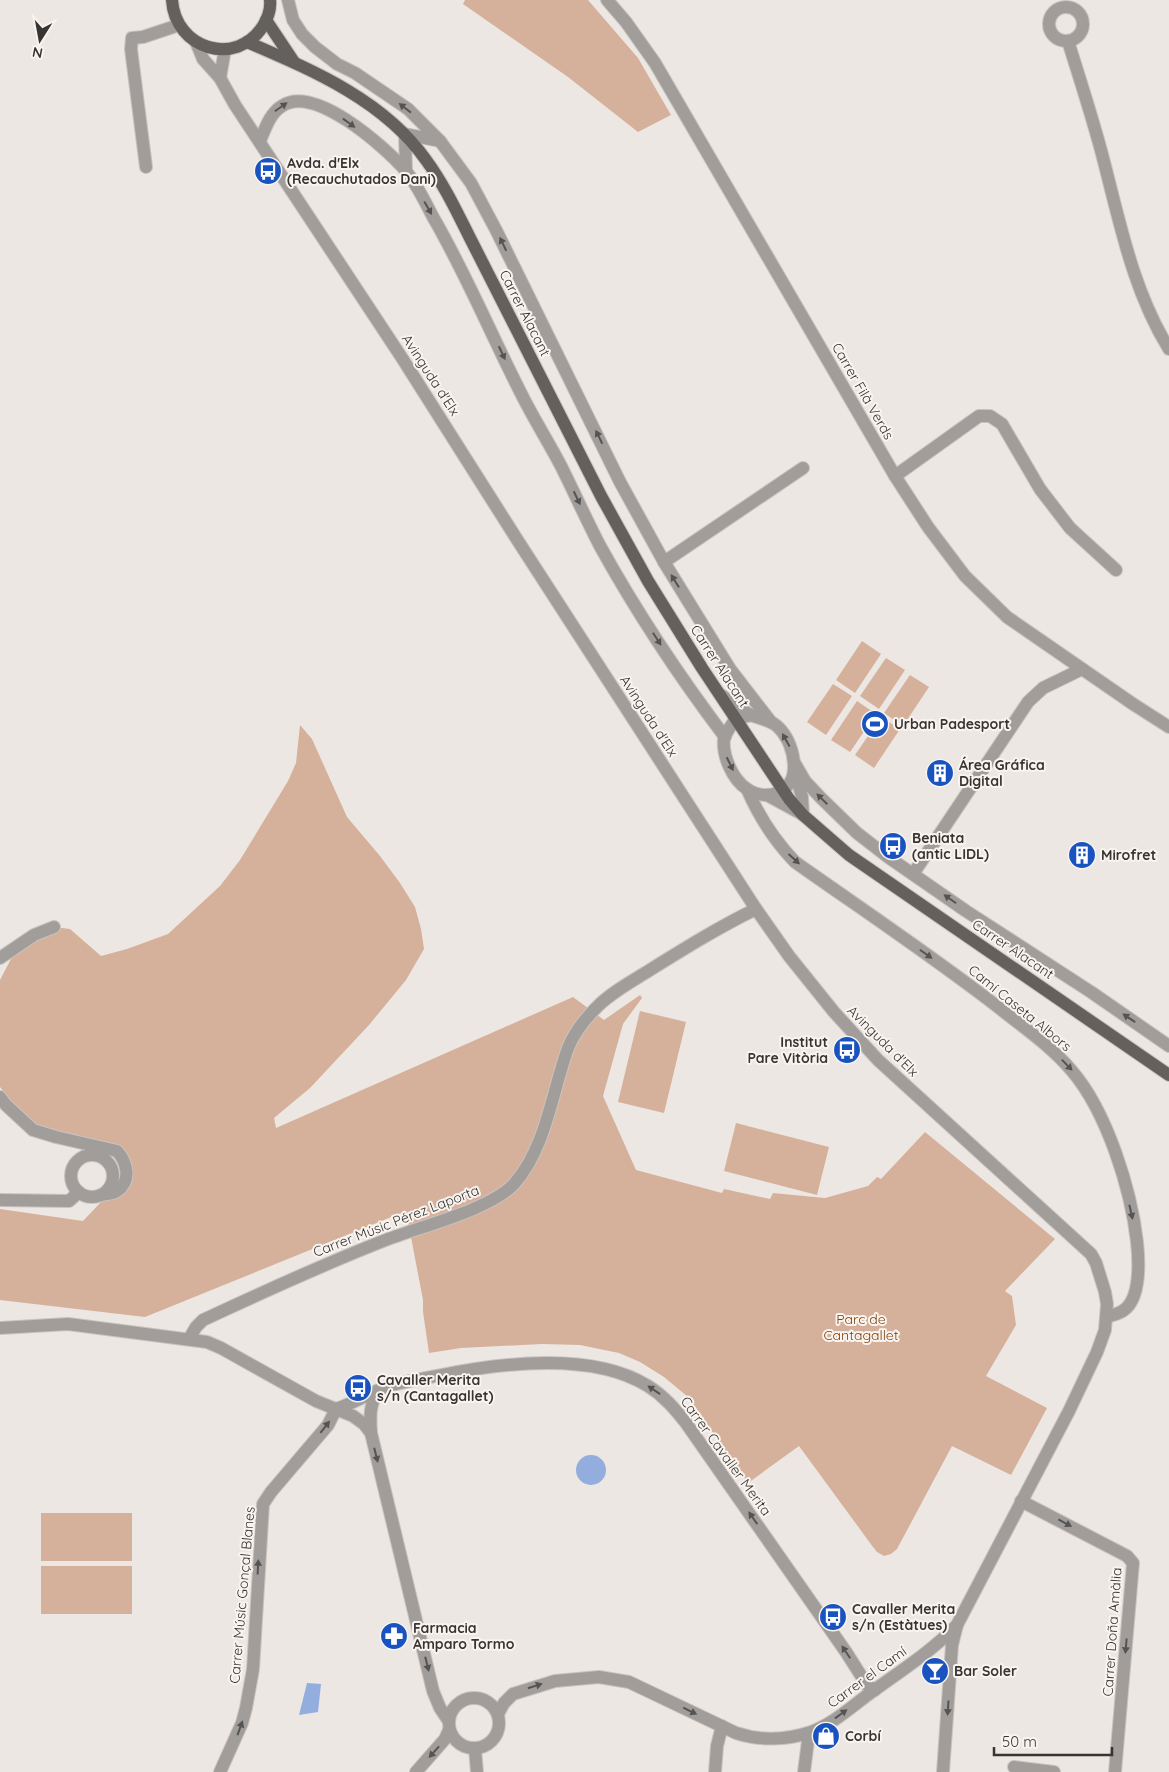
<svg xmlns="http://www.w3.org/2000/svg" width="1169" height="1772" font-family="Quicksand,sans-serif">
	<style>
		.green { fill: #d5b19b }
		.water { fill: #92adde }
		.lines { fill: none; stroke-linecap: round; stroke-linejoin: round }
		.minor-casing { stroke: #c9c3c0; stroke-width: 14 }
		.major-casing { stroke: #c9c3c0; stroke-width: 14 }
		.minor { stroke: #a09d9b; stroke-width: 12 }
		.major { stroke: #64605d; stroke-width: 12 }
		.oneway { fill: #565453 }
		.labels { text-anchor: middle; stroke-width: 4; stroke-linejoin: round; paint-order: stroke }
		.poi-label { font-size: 14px; font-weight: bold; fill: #373534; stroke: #faf4f0; text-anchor: start }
		.street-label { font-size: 14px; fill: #373534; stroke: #faf4f0 }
		.park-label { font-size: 14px; fill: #814109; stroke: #faf4f0 }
	</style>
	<rect width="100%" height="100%" fill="#ede7e3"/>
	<g class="green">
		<path d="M465,0H588L638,58L671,115L638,132L568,77L463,4Z"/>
		<path d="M862,641L881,654L855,693L836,680Z"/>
		<path d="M886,658L905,670L879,709L860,696Z"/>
		<path d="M910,675L929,687L903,726L884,713Z"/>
		<path d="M833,684L852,696L826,735L807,722Z"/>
		<path d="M857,701L876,714L850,752L831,740Z"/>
		<path d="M881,717L900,729L874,768L855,755Z"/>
		<path d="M300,725L312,739L347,817L380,856L400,883L415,907L421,929L424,949L406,980L369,1025L310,1088L274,1118L276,1128L573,997L604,1020L640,995L642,998L623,1024L603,1096L636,1170L722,1193L724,1189L770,1199L773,1193L825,1198L868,1186L877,1177L881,1179L925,1132L1055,1239L1005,1291L1012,1296L1016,1325L986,1376L1047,1408L1011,1475L952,1446L897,1549L891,1554L884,1556L877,1552L873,1547L799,1446L748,1483L688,1397L664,1377L640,1362L619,1353L580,1345L542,1344L461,1348L429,1353L423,1312V1300L406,1211L145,1317L0,1300V1209L83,1221L119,1183L121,1170L119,1163L111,1155L58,1144L49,1139L27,1123L0,1087V980L13,955L54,927L70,929L101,956L127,949L168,934L220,886L240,860L288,781L296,763Z"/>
		<path d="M640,1011L686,1022L664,1113L618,1102Z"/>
		<path d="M736,1123L829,1147L817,1195L724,1171Z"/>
		<rect x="41" y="1513" width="91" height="48"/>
		<rect x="41" y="1566" width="91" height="48"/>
	</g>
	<g class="water">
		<circle cx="591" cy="1470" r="15"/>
		<path d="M307,1683L321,1684L318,1712L299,1715Z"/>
	</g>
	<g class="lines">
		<g class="minor-casing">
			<g id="minor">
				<path d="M288,0L293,20L302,34L315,47L337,64L355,73L408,109L440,141L471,183L496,230L620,482L664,562L730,669L771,722"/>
				<path d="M607,0L626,22L655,63L895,476L928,527L965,576L1007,617L1133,704L1169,727"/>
				<circle cx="1066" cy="24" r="17"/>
				<path d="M1068,41C1080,80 1093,119 1103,158C1120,223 1133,291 1169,349"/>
				<path d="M196,42L203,59L220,78L235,105L402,358L518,541L756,909L789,956L834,1012L878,1060L1091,1254L1096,1263L1105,1292L1107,1304L1105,1330L1097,1352L1069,1411L957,1625C931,1652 899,1672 869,1694C851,1707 833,1724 811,1732C787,1740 760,1741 736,1733L629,1682L599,1677L555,1681L513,1694L504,1703L498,1714"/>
				<path d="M220,78L225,49"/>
				<path d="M260,141C265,129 270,113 282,106C314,84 384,146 405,170C417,184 425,202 433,217C468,277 494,342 526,403C537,424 550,445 561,466C574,492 586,519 600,546C637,613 679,676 725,737"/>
				<path d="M146,167L131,49L132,38L143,37L179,25"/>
				<path d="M406,171L405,134L440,141"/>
				<path d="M895,476L979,416H990L1002,424L1040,489L1070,528L1116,570"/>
				<path d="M664,562L803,468"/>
				<path d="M721,695C731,702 741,711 753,716C761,719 770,720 777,726C788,736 794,752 794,767C794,793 767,802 747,789C733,780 722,756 724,739C726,733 732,724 736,719L752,715"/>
				<path d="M794,762L805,781L821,798L857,833L888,857L966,911L1091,992L1169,1046"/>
				<path d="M795,771L802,797L803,815"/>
				<path d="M747,789C759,817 773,839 795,862C863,910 932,956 998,1007C1023,1027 1051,1046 1072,1071C1107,1112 1131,1189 1137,1242C1139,1260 1141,1298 1124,1310C1119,1314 1112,1315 1107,1317"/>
				<path d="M767,795L802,814"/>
				<path d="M913,874L1028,702L1043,688L1082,669"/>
				<path d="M0,958L34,935L54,927"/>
				<path d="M0,1097L6,1105L33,1130L56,1137L117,1151C127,1162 132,1181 117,1191C113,1194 106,1194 101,1195"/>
				<circle cx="92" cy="1176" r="21"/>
				<path d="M0,1200L69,1201L79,1192"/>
				<path d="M0,1328L68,1324L207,1342L221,1348L316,1401L353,1416L364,1424L371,1433L433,1691L440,1708L448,1720"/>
				<path d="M189,1339L196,1327L203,1320C263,1292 322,1265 383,1241C418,1227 490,1210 514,1184C546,1148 552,1092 568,1048C574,1033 585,1019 596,1008C609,994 629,983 645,973C682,950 717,928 756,909"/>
				<path d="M336,1409C355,1403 372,1391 392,1385C406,1381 422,1379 436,1376C499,1363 592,1351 648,1386C664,1396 675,1409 686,1423L846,1652L867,1685L875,1690"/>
				<path d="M371,1433C370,1417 369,1404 379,1390"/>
				<path d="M1021,1501L1127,1556L1133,1563L1115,1772"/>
				<circle cx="474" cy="1723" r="25"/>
				<path d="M475,1749L477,1772"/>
				<path d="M1014,1767L1054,1772"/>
				<path d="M220,1772L242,1723L246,1708L253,1669L263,1504L271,1492L328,1425L336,1409"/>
				<path d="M416,1772L445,1739L449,1730"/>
				<path d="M715,1772L717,1746L722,1726"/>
				<path d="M804,1772L809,1733"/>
				<path d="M943,1772L952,1645L957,1625"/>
			</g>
		</g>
		<g class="major-casing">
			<g id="major">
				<path d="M172,0C175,49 236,68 263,26C268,18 271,9 270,0"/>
				<path d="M266,20L294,62"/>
				<path d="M247,42C312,70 384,100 426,160C443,183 456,210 469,236L601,496L648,581L702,668L789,799L803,815L849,855L1169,1075"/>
			</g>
		</g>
		<use href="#minor" class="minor"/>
		<use href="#major" class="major"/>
	</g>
	<defs><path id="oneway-solid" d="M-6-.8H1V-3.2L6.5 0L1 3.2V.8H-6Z" transform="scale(1.25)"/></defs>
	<g class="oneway">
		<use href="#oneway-solid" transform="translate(281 107) rotate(-35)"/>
		<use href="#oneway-solid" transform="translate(405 108) rotate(-142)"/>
		<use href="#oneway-solid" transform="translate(349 123) rotate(36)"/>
		<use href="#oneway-solid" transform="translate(428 208) rotate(60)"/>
		<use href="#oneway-solid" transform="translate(503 244) rotate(-116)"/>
		<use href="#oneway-solid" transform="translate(502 353) rotate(65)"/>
		<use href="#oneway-solid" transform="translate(599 437) rotate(-116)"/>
		<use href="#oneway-solid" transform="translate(577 498) rotate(64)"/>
		<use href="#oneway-solid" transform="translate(675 581) rotate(-122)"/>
		<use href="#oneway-solid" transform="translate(657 639) rotate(57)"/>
		<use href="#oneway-solid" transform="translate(786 740) rotate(-119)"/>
		<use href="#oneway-solid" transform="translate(730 764) rotate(64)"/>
		<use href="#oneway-solid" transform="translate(822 799) rotate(-135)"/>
		<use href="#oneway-solid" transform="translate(794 859) rotate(42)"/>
		<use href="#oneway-solid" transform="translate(950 899) rotate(-145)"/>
		<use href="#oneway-solid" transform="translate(926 954) rotate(35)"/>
		<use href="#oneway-solid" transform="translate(1129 1018) rotate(-146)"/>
		<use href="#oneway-solid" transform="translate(1067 1065) rotate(46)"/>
		<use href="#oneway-solid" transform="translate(1131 1212) rotate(77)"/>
		<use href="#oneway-solid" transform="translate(654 1390) rotate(-146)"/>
		<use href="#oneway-solid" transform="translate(325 1427) rotate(-52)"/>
		<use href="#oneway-solid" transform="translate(376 1455) rotate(76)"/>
		<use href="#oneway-solid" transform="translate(753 1518) rotate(-125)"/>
		<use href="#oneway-solid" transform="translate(1065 1523) rotate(28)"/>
		<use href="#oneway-solid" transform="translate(258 1567) rotate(-87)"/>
		<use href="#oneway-solid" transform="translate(1126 1646) rotate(95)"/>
		<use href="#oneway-solid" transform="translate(846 1652) rotate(-124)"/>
		<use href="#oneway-solid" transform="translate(427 1664) rotate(76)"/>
		<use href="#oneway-solid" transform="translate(535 1686) rotate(-17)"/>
		<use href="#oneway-solid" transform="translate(948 1708) rotate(94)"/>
		<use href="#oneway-solid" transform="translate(690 1711) rotate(26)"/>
		<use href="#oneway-solid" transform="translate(841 1714) rotate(-36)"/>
		<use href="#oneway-solid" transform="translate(240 1728) rotate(-70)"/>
		<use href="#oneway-solid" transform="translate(434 1752) rotate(132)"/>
	</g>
	<defs>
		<g id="bus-disc" transform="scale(1.4375)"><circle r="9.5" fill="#1953bf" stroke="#faf4f0"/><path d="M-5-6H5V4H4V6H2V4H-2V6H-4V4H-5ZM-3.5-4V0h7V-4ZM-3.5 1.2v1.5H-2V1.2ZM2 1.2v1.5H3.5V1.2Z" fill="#fff"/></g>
		<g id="stadium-disc" transform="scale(1.4375)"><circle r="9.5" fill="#1953bf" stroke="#faf4f0"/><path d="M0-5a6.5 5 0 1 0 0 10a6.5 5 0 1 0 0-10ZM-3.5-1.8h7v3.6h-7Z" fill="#fff"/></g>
		<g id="building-disc" transform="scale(1.4375)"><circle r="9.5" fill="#1953bf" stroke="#faf4f0"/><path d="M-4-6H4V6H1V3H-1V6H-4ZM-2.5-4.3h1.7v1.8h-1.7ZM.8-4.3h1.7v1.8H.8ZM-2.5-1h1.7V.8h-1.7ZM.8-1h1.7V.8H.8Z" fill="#fff"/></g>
		<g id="pharmacy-disc" transform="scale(1.4375)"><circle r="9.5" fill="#1953bf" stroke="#faf4f0"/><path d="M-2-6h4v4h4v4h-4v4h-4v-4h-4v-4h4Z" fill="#fff"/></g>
		<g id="bar-disc" transform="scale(1.4375)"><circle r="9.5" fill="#1953bf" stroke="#faf4f0"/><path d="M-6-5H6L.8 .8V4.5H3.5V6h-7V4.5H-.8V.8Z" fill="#fff"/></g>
		<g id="shop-disc" transform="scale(1.4375)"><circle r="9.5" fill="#1953bf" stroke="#faf4f0"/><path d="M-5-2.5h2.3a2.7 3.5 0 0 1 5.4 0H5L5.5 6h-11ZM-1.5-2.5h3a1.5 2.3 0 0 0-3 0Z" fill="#fff"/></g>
	</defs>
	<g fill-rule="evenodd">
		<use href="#bus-disc" x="268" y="171"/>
		<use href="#stadium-disc" x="875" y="724"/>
		<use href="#building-disc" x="940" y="773"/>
		<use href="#bus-disc" x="893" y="846"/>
		<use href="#building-disc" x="1082" y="855"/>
		<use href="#bus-disc" x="847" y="1050"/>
		<use href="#bus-disc" x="358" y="1388"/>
		<use href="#bus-disc" x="833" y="1617"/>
		<use href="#pharmacy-disc" x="394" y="1636"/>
		<use href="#bar-disc" x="935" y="1671"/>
		<use href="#shop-disc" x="826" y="1736"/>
	</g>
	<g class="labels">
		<g class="poi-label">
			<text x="287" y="168">Avda. d'Elx<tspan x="287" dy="16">(Recauchutados Dani)</tspan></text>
			<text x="894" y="729">Urban Padesport</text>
			<text x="959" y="770">Área Gráfica<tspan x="959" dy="16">Digital</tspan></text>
			<text x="912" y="843">Beniata<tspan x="912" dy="16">(antic LIDL)</tspan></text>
			<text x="1101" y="860">Mirofret</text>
			<text x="828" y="1047" text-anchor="end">Institut<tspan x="828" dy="16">Pare Vitòria</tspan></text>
			<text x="377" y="1385">Cavaller Merita<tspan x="377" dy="16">s/n (Cantagallet)</tspan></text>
			<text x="852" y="1614">Cavaller Merita<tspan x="852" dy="16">s/n (Estàtues)</tspan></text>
			<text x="413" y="1633">Farmacia<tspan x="413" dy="16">Amparo Tormo</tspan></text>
			<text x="954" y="1676">Bar Soler</text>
			<text x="845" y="1741">Corbí</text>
		</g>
		<g class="street-label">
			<text transform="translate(525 313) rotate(63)" y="5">Carrer Alacant</text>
			<text transform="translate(431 375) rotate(57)" y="5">Avinguda d'Elx</text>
			<text transform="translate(863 391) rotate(60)" y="5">Carrer Filà Verds</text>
			<text transform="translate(720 666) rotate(57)" y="5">Carrer Alacant</text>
			<text transform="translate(649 716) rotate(57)" y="5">Avinguda d'Elx</text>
			<text transform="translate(1013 949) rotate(34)" y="5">Carrer Alacant</text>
			<text transform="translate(1020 1008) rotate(39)" y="5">Camí Caseta Albors</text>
			<text transform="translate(883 1041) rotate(45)" y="5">Avinguda d'Elx</text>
			<text transform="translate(396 1221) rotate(-21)" y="5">Carrer Músic Pérez Laporta</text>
			<text transform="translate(726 1456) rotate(54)" y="5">Carrer Cavaller Merita</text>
			<text transform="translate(242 1595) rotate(-85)" y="5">Carrer Músic Gonçal Blanes</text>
			<text transform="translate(1112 1632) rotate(-86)" y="5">Carrer Doña Amàlia</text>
			<text transform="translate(867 1677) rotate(-36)" y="5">Carrer el Camí</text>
		</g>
		<g class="park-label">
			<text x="861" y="1324">Parc de<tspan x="861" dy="16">Cantagallet</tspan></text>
		</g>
	</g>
	<g transform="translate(40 40) rotate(191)" stroke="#faf4f0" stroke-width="4" paint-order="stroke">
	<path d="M0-4L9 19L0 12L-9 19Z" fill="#373534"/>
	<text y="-8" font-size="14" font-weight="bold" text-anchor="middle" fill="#373534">N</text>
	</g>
	<path d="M994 1747v8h118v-8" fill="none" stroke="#373534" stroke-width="2.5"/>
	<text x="1002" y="1747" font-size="15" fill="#373534" stroke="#faf4f0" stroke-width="4" paint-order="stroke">50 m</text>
</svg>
